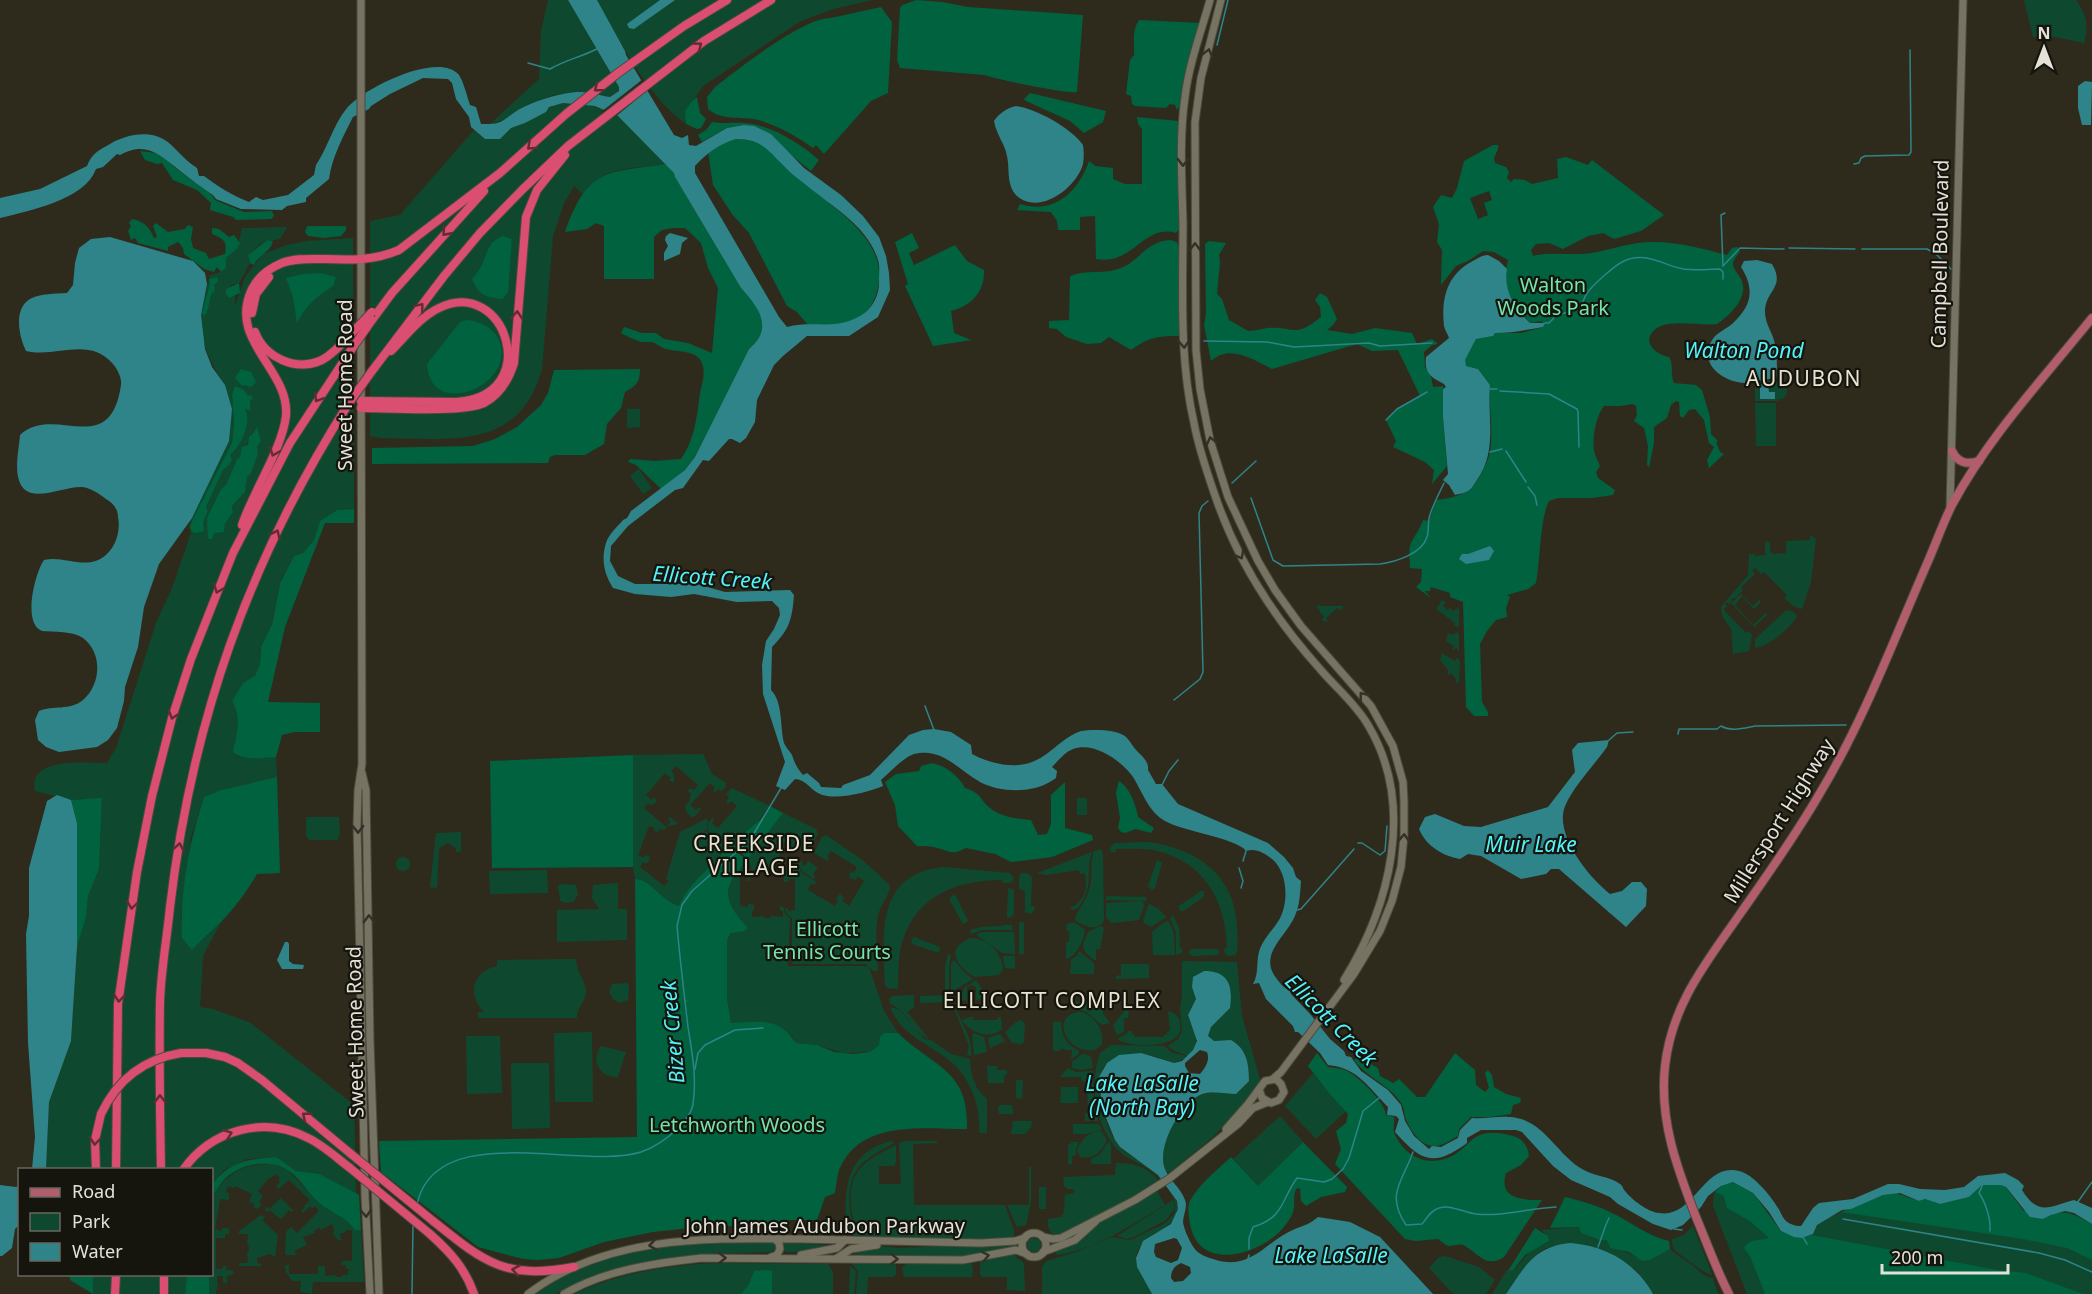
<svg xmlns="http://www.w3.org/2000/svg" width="2092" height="1294" font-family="'Noto Sans',sans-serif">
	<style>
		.green { fill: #0e492f; fill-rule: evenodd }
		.forest { fill: #00623e; fill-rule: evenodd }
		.water { fill: #2f8489; fill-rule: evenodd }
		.pier { fill: #2f2b1c }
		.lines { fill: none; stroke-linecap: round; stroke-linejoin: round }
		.stream { stroke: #2f8489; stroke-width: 1.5 }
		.secondary-casing { stroke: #4c4a3d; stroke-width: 9 }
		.primary-casing { stroke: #4c4a3d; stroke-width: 10 }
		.highway-casing { stroke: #4c4a3d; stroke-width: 10 }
		.secondary { stroke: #777362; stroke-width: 7 }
		.primary { stroke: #b25d6c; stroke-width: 8 }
		.highway { stroke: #da4e72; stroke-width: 8 }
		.highway-bridge-casing { stroke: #4c4a3d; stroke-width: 10; stroke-linecap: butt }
		.highway-bridge { stroke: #da4e72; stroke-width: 8 }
		.oneway { stroke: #642b35 }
		.oneway2 { stroke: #323027 }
		.labels { text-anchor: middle; stroke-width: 4.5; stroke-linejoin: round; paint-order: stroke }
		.street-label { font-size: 20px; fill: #e4e2d8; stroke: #15140d }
		.park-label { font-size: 20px; fill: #76e4ac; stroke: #15140d }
		.water-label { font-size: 21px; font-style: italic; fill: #54f3fc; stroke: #15140d }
		.neighbourhood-label { font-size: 21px; letter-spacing: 1.5px; fill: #e8e4d1; stroke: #15140d }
	</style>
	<rect width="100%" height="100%" fill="#2f2b1c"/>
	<g class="green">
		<path d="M548,0H568L619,87V91L610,97L581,92L553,95L515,112L509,118L490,124L539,79L541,31Z"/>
		<path d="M596,0H872L833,9L801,21L703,86C696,97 684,110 686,124C645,94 622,43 596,0Z"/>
		<path d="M2024,0H2076C2087,15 2089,26 2084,43L2055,37H2033Z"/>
		<path d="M563,103L595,106L618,116L667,164C636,169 603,165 583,194L574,186L564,203L553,236L542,369C519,452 449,438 381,438L370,436V221L400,215L474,130L485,139H500L511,128L525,123L546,112L549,107Z"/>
		<path d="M287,227L280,239C273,241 265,239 260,244C256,248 254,251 249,255L250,263L239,283L230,285L235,295V306L245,277L263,254L287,245L307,241L353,238L354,509L337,510L320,521L314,540L303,553L294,556L280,582L271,626L260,649V665L254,678L243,683L232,701C242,718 239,737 238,756L258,758L276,757L277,777L221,790L204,797L191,837L181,920L203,937L221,922L203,956L200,1007L213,1009L251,1023L354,1105L356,1193L320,1175L296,1171L275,1157L247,1159L224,1170L212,1184V1170L46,1169L49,1102L71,1041L77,947L86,917L88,896L99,869L102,799L71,800L35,791C27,756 87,763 107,763L116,748L156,623L172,588L191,533L189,527L225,385C211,364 198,339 201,313C202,300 207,287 210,275L221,272L226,268V258L237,249L242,228ZM232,395L248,396L253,399L250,400V410L244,407L230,455L229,465L223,470L206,507L208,511L203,523L190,527L232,443L234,423ZM256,428L261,441L257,447L258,454L251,473L247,477L245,492L232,506L233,512L225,524L223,531L214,533L226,486L237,459L240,457Z"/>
		<path d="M1755,381H1779V387H1787V394L1783,399H1778V401H1755Z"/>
		<path d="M1755,403H1776V446H1756Z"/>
		<path d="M627,409H640V427L627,428Z"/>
		<path d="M639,469L652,488L643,494L630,476Z"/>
		<path d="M1810,535L1816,539L1811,582L1802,609L1793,606L1784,598L1787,595L1764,572L1761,574L1755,568L1752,571L1755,574L1741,587L1743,590L1734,599L1731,598L1732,601L1729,604L1727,602L1725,604L1727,606L1724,610L1746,633L1749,631L1752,635L1749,651L1733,654L1731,629L1722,616L1721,607L1748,575L1749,554H1754L1755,556L1765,555V542L1768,541L1770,543V552L1775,554L1786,553V541L1810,540Z"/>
		<path d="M1741,594L1753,606L1759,600L1761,602L1754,609L1742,596L1735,605L1753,625L1766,613L1767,615L1754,627L1731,603L1736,599L1737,600L1736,598Z"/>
		<path d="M1442,600L1446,602L1443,606L1447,610L1450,608L1453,611L1459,608V627L1454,626L1455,623L1436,609Z"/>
		<path d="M1316,606H1344L1340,610L1337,608L1326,618L1328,621L1326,622L1322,620L1324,617Z"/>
		<path d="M1790,610L1796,614L1797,617C1786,631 1774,642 1757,648L1755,647V639L1785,611Z"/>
		<path d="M1456,632L1459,634V652L1456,647L1454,650L1452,649L1454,646L1446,641L1448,633L1454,635Z"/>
		<path d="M1442,653L1455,661L1457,658L1460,661L1459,683L1455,682L1457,680L1451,673L1449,675L1447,673L1449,671L1440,660Z"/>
		<path d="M703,754L712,774L725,782L726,786L722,791L718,789L715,792L713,791L715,788L710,783L690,805L696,810L699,807L701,809L693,818L687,813L685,806L689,802L691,794L688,791L690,788L694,790L698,785L676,766L671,771L674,774V783L669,780L671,778L665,773L646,795L652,800L654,797L657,802L651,805L648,803L644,808L666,827L671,822L668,819L670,817L678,824L669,826L663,830L659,829L658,832L654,831L655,828L649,826L638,855L644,858L645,855L649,856L650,859L646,864L643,862L640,867L664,886L669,881L666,879L680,832L706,819L708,821L707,831L704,830V831L725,840L730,845C712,866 689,880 680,907C661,900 650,879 635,879L633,867V755Z"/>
		<path d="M732,788L770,806L755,825L731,844L726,839L708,832V824L712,818L714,820L712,823L718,828L737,806L731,801L728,804L726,802L729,798L726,794Z"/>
		<rect x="1077" y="798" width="10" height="17"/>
		<path d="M783,813L816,829L818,834L813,842L808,841L800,849H789V842H781L779,846L780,858L789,859L764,870H752L748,859Z"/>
		<path d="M306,817H339L340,832L338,840H309L306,836Z"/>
		<path d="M461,832V852H456V848L448,843L439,848L437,888L430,887L436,833Z"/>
		<path d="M826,835L861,859L890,885C890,894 882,903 879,912C874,931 877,952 878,971H873L866,964H792V918L787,914L785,908H788V911L795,910V879H788V882H784L783,869L798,863L801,872L816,882L814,885L811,883L808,890L835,906L838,900L836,898L840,894L844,898L842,901L849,906L864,881L858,876L856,880L850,878L849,875L851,871L854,873L857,867L831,851L827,856L829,858L827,861L814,853L822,837Z"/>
		<path d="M1149,842C1197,849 1235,875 1237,927C1237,936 1239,946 1236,955L1228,956L1225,954L1224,949L1227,948C1226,902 1205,863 1158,851C1144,848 1130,849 1116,849V852H1112L1110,850L1111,846L1115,843Z"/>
		<path d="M1101,849L1103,854L1104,921C1096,932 1085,926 1076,921L1075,918C1080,907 1088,898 1090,886C1093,874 1089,863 1094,851Z"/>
		<path d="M1092,852C1084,875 1096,883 1078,908L1072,910L1070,908C1085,901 1088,889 1085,873L1080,874L1079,870L1046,875L1037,873Z"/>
		<circle cx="403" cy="864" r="7"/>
		<path d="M746,860L750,869V881H748V877H740V906L748,907V903L754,905V910L752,911V917L764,916V918H771V916L783,917V911L780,910V905L784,908L785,914L790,918L788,966H864L869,967L884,1011L898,1033H884L879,1045L870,1052L843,1053L817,1045L796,1043L791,1035L731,1023L727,998V940L731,933L748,928C736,914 721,899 732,880C737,873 743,867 746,860Z"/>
		<path d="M1157,860L1162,863L1155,888L1152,890L1148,886Z"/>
		<path d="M803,861L802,865L805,866L808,861L820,869L817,868L813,874L815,876L814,879L802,871L798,863Z"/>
		<path d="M943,867L1010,873L1014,879L1010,883H1003L1002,880C953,880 911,898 900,951C898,964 898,976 898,989L887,988L885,985C883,935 875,874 943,867Z"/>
		<path d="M547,870L548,893L490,894L489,871Z"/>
		<path d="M1021,873H1027L1032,877L1031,906H1034L1035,909L1031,914L1025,912V891L1019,889V876Z"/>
		<path d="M618,883V909H627V940L557,942V910L599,909L592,898L593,885Z"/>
		<path d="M561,884L576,885L578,895L573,902L565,903L560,901L558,886Z"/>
		<path d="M1008,888L1013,889L1014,892V914L1010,918L1007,917Z"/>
		<path d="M1201,891H1204V897L1183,911H1180L1179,906Z"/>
		<path d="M953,895L956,896L968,921L963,924L949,899Z"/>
		<path d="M1106,896L1147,897L1146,901L1106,900Z"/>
		<path d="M1139,901L1143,902L1144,906L1139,920L1112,923L1106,918V903Z"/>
		<path d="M1149,904L1159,909L1166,917L1151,927L1144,923L1143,920Z"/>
		<path d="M1173,915L1179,928L1180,948L1182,949V953L1176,955V932L1170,918Z"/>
		<path d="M1166,921L1170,923L1174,934L1175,955H1153L1152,932Z"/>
		<rect x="1019" y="922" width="5" height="32"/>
		<path d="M1074,922L1084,929L1085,932C1082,942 1077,956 1066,959V942H1069V931H1066L1067,924Z"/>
		<path d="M1003,925H1012L1013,930H982L971,934L970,930L981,927L1002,926Z"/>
		<path d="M1101,926L1104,928L1100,949H1096V960H1094C1080,948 1081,947 1089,931Z"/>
		<path d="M982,932H1014L1015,954L1002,953L978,936L977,934Z"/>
		<path d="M914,937L940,947L939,953L912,944L911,941Z"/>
		<path d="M970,938C988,938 1001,952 1003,969L999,975L975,977C957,967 944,949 970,938Z"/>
		<path d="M1191,949H1218L1219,955L1192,956L1189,953Z"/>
		<path d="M1079,951L1094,963V974H1070L1071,960L1076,956H1084L1077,955Z"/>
		<path d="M948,954L951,956L949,966V993H945V966Z"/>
		<path d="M1004,956H1015V969L1005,968L1003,957Z"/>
		<path d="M576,959C577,975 585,978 586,991C586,1002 576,1008 577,1018H478V1012H484C467,995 472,971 497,966V960Z"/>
		<path d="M954,960L964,972L973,979L953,991L951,989V964Z"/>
		<path d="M1182,961L1237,962L1242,1016L1260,1079L1257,1088L1214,1136L1168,1174C1152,1151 1178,1109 1198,1096C1208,1090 1226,1094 1236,1094L1249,1081C1249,1064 1247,1049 1231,1040L1214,1041L1208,1036L1211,1027L1230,1008L1227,980L1215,972H1201L1193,980L1192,987L1196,999L1188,1015C1192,1034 1205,1039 1187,1057C1182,1051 1174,1053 1168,1046L1178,1039L1182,1031L1180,1008L1182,997Z"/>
		<path d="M1121,964H1149V978L1116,979V976L1121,975Z"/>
		<path d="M976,980L982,989V999L976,1000V987L971,985L967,987V1001L959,1000L964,988Z"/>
		<path d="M627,983L629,985L628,1000L620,1003L613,999L609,992L612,984Z"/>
		<path d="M914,995V1007L907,1012L929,1039C912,1033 908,1010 890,1004L889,999L892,996Z"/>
		<path d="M948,995L953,1002L920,1003V996Z"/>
		<path d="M1072,1002H1103V1014L1110,1023L1102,1025L1085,1011L1074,1010Z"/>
		<path d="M953,1005H955C960,1023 973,1036 971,1056L967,1055L969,1046Z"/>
		<path d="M890,1007L900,1010L924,1039L931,1040L951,1054L970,1059C971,1075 974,1089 987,1099V1133H980L979,1131C981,1103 968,1073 945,1057C923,1041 901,1034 890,1007Z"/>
		<path d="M1126,1009H1129L1128,1018H1124V1032L1117,1035L1113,1025Z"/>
		<path d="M1168,1011L1174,1013L1180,1020C1180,1025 1181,1030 1179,1034C1171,1048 1130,1047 1119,1040L1118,1038L1127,1034L1128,1031H1131L1135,1037H1163L1164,1035L1167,1034V1031H1170Z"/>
		<path d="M1083,1012C1095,1019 1104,1028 1102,1044L1095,1050C1064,1055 1049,1011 1083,1012Z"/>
		<path d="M970,1017H973V1020H998V1017H1001L1002,1029C990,1040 970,1033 962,1020Z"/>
		<path d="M1021,1020L1025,1024L1024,1041L1022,1044L1012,1043L1005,1032L1016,1022Z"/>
		<path d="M1053,1022H1061C1061,1036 1067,1045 1079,1051L1078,1055L1071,1059L1072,1050H1065L1062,1048L1059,1051H1053Z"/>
		<path d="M592,1032L593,1102H555L554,1033Z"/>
		<path d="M974,1033L984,1037L987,1052L974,1055L972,1035Z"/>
		<path d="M1000,1034L1005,1041L990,1048L988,1038Z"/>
		<path d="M466,1036H500L502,1093L467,1094Z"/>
		<path d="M1111,1045L1164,1046L1173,1053L1183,1055L1186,1058L1174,1063C1153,1058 1139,1048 1118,1058C1111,1061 1107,1062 1103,1068C1098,1078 1099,1088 1101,1099C1103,1114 1109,1134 1119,1146C1128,1156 1142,1161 1152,1170C1161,1177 1173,1192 1177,1203C1187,1232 1128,1231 1137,1266C1140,1275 1148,1285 1152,1294H1042V1267L1046,1261L1076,1252L1112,1237L1128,1240L1134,1239C1145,1231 1165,1227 1173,1215C1182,1202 1164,1182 1154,1173C1143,1163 1126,1160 1116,1148C1095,1123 1089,1084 1100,1053Z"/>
		<path d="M601,1046L626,1052L618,1077C600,1078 590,1061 601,1046Z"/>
		<path d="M1083,1053L1091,1057L1093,1068L1081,1070L1072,1068V1062Z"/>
		<path d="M511,1063H549L550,1128L512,1129Z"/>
		<path d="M987,1066H997V1070H1007V1074L1004,1076V1083H988Z"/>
		<path d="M1068,1068L1076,1072L1093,1071L1094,1106L1098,1121H1085V1113H1088L1087,1084L1085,1083L1084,1081L1081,1080V1077H1060Z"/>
		<path d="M1313,1073L1346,1111L1316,1139L1285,1106Z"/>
		<path d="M1016,1080H1023L1022,1099L1016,1098Z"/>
		<path d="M1061,1087H1078V1103H1060Z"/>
		<path d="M1000,1105H1012L1013,1114H999L998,1107Z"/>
		<path d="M1280,1116L1303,1142L1258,1186L1233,1159Z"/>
		<path d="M1013,1121H1032L1031,1127L1025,1134H1011Z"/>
		<path d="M1073,1124H1099L1102,1130L1087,1134H1073Z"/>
		<path d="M1101,1131L1107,1140C1102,1152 1092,1160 1080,1157L1077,1150C1081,1139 1089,1132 1101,1131Z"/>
		<path d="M893,1141L894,1143C856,1163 845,1173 851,1218C852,1226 855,1230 850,1236C845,1230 846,1222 846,1213C844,1179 854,1148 893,1141Z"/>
		<path d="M906,1141H936L938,1143L913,1144L914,1205H1005L1014,1231V1239L1010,1240L852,1237C857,1231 855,1227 853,1219C845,1174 858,1164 896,1145V1162L894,1166H879V1184H901L899,1143Z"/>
		<path d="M1109,1141L1111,1145V1164H1091V1159L1100,1154Z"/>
		<path d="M1071,1142H1079L1076,1149V1155L1072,1156V1164H1068V1145L1071,1144Z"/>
		<path d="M1116,1163C1133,1163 1146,1166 1158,1180L1132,1197L1060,1236L1054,1237L1048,1227V1219L1061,1217L1064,1212L1065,1195L1074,1193V1189H1068L1064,1186L1063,1177L1115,1175Z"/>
		<path d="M271,1164L287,1169L318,1202L361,1230L364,1282H313L312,1294L300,1292L301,1281H292L286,1272L285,1265H289V1274H318V1266H325V1276L336,1275V1277H342V1275H348L349,1269H346V1265H342V1261H352V1230H346L345,1233H340L341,1240H338L333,1234L334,1229L332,1224L321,1230L319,1228L314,1231L315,1233L303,1237L307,1245L292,1252L295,1251L296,1255H287L285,1253L286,1232L291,1227L297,1233L319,1211L315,1206L312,1208L310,1206L303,1213L301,1210L305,1208L303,1207L310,1200L289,1180L279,1189L276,1186L280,1182L278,1180L280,1178L276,1174L271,1178L270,1177L258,1191L263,1197L259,1201L262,1205L257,1209L254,1208V1204L249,1202L252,1194L235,1186L234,1188L228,1186L226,1192L229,1193V1200L220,1199L215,1229L221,1231L222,1228H229V1234H225V1238H216V1269H222L223,1266H226V1270H231L230,1271H233L234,1274L227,1276V1284L223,1282V1276H217L218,1289H216V1294H209V1275L212,1274V1217L214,1202L212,1196C230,1172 240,1165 271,1164Z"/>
		<path d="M1029,1167H1031V1201L1026,1225L1017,1227L1007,1205H1029Z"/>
		<path d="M1732,1181L1751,1193L1778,1231L1799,1241L1813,1234L1817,1225L1826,1219L1841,1212L1914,1202L2092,1225V1294H1747L1713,1206L1714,1193L1725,1184Z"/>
		<rect x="1039" y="1187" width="7" height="22"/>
		<path d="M1157,1191L1165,1205C1133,1224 1093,1251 1056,1255L1055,1249L1100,1221Z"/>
		<path d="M279,1196L293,1210L292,1212L289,1210L282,1218H279L270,1210L267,1212L265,1209L266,1207L269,1209L280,1199Z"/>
		<path d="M1173,1200L1175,1208L1166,1220L1134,1237L1127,1239L1117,1236Z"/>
		<path d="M261,1215L265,1217L262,1220L278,1235L275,1257L270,1254L257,1258V1263L261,1264V1266H239V1263H248L247,1252L249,1251V1246L247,1245L248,1234H239V1231Z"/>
		<path d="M1693,1226L1712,1274L1711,1275C1706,1274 1677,1253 1674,1249C1672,1244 1672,1243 1672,1239L1684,1235Z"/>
		<path d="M1578,1227L1580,1228L1581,1233L1597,1240H1607L1610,1248C1624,1249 1634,1257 1647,1261L1670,1249C1677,1256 1684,1259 1691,1264C1700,1271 1702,1276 1713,1278L1718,1294H1653L1644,1280L1635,1269L1546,1248C1528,1259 1518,1276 1506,1294H1492L1507,1270L1509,1271L1517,1267L1531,1250L1548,1242L1547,1235L1541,1230Z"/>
		<circle cx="1034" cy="1245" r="7"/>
		<path d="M714,1242H773L776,1244L777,1249L769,1252L701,1254L653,1260L591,1277L555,1294H534C587,1258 651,1246 714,1242Z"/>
		<path d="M784,1243L828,1245L830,1247L808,1252H785Z"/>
		<path d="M1015,1243V1248L967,1257L863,1256L855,1254L852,1252L879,1246L898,1248Z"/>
		<path d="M1015,1253L1016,1257L1024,1263L1025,1291L1007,1290V1277H982L980,1274V1259Z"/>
		<path d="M1445,1256L1479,1267L1495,1280L1486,1294H1453L1429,1268L1439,1257Z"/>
		<path d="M854,1262H893L896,1265V1274L893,1277H868L867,1294H856L858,1271L852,1264Z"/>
		<path d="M971,1262L973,1268L972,1277H904L902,1268L907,1263L960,1264Z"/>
		<path d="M725,1263L828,1264L833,1272V1294H772L771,1271H754L749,1284L741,1294H574C622,1272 674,1264 725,1263Z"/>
		<path d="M850,1266L856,1271L854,1294H849Z"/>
		<path d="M93,1275H187L185,1294H93Z"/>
	</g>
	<g class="forest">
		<path d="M916,0L942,2L968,7L1083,15L1077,92C1067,94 995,79 985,75L900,68L897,60L900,8L902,5Z"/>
		<path d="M881,7L892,22L888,93L871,101L824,154L816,145L813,148C797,136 777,125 758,120C741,116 722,121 708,109L707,97L715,87C738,69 804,17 831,18Z"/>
		<path d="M1139,20L1200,23L1186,76L1180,105L1177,110L1175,105L1170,104L1166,108L1135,106L1132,104L1131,96L1126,94L1130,60L1134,55C1135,42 1131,32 1139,20Z"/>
		<path d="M1030,93L1106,111L1103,122L1084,133L1070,121L1026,101L1024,99Z"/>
		<path d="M697,97L700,113L706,119L701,128L697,129L686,124L685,111L692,101Z"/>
		<path d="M1137,117L1178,121L1179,229L1176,233C1144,223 1133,266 1096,259L1095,216L1080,217V230H1058L1057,221L1051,212L1017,210L1020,204C1054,215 1078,192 1089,161L1095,166L1113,168V179L1125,184H1142V129L1138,124Z"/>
		<path d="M712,122C723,124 735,122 746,123C773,126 799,143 819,160L811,171L786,151L771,134L744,125L727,128L702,142L698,135L706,130Z"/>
		<path d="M736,139C769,139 776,160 799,179C835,210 900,245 873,302C862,327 831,325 808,325L797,312L787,306L749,233L732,214L713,185L708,152L727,141Z"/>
		<path d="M1493,145H1498V149L1494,158L1495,163L1506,167L1509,172L1507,178L1511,182L1514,179L1525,180L1532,184L1558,178L1557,159L1566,157L1588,165L1592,160L1664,215L1641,231L1614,239L1603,233L1588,236L1563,249L1549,243L1536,244L1531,250L1533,256C1548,251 1574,256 1592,253C1605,251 1619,246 1632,244C1665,238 1696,247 1727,255L1732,248L1737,247L1740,251C1738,255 1733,259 1733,264C1733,270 1740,275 1742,281C1748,298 1730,315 1717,324C1701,326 1670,319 1657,328C1640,340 1654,354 1669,357C1674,364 1670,375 1674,383L1696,385L1702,390L1710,417L1711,434L1718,441L1716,442L1720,452L1724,454L1709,468L1707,460L1714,447L1709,443L1704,420L1695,409L1689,410L1683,418L1680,416L1679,402L1676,401L1671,405L1667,418L1654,427V443L1649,467L1647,465L1648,446L1644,428L1634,421L1637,415L1636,406L1633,404L1620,406H1604C1596,416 1592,438 1594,451C1595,456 1598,461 1600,466L1596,472L1598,478L1615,490L1613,495L1592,498H1558L1549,501C1540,518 1540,562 1536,583L1528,589L1507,595L1510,597L1506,608L1507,617L1496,620L1487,631L1480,644L1482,702L1488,712V716H1474L1466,707L1463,602L1450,597V593L1431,587L1430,591H1425L1431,598L1416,587L1421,582L1422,569L1410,568C1410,560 1408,550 1411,543C1415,535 1420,529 1423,520L1429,521L1436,500C1447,499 1459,496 1468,491C1476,487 1489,460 1490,451C1494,429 1488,407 1490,385L1478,369L1466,366L1464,361L1476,339L1492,336L1495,333H1521L1543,327L1542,321L1530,323L1513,303L1504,281L1508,260L1494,252L1483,251L1468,261L1456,266L1441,285L1442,250L1437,242L1439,224L1433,207L1441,195L1452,198L1457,188L1464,161ZM1489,191L1492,200L1484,203L1488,215L1478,219L1470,198Z"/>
		<path d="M140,151L156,153L163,156L177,169L212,195L215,200L244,212L272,211L274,216L271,219L236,220L233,217L210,210L211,203L197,190L173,180L162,163L157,164L145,160Z"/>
		<path d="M667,164L674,173L675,177L741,288C759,308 774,328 749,349L695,457L685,470L661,489L636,465L628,462L630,459L655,461L681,459C695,439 697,416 700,393C702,384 705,375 703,366C699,348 675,353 663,348C659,346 656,343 651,342C650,342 643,342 642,342C637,341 624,335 621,333L624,327L642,333H656L664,339L688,343L712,353L718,288L708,268L701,243L685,228H673L662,230L654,237V279H604V226L596,223L587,229L565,232C588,167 606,173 667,164Z"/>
		<path d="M132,219C144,221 150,228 154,238L157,237L153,226L156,223L168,232L185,229L188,225L193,227L191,239L193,248L206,253L209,259L225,254C227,241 224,239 212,234V228L219,229L229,237L234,235L240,243L237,249L226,258V268L221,272L217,267L214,272L204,269L184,254L183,248L178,242L168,247V251L138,243L135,238L131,240L128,231L131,226L129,223Z"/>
		<path d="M307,226H346V230L341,236L324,238L308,236L305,232Z"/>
		<path d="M912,233L919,248L909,253L914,265L955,245L967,261L984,270C985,292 971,306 951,311L954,333L971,340L933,346L905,286L908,284L895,242Z"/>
		<path d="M503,236L512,239L508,292L503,299C486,297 479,296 472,279C476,274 481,268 483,262C489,249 488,242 503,236Z"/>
		<path d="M268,240L273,241C271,252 258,255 254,265L250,263L248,255C256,250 260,244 268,240Z"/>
		<path d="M1170,240L1177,242L1179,247L1180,336C1158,336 1149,337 1131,350L1109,337L1101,343L1087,344L1066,337L1057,329L1049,328V321L1069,320L1070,276C1086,269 1105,275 1121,268C1141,260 1145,242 1170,240Z"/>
		<path d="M1209,241L1226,243L1219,255L1220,262L1217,294L1222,299L1229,320L1248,331C1255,331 1260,329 1267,328C1294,326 1294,339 1321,317L1320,307L1315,300L1320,293L1327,297L1337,319L1333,325L1327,330L1352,334L1375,328L1412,333L1417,344L1432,339L1438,344L1432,345L1424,352L1425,367L1431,377L1433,387L1443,386V417L1447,466L1432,484L1434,470L1425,462L1393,447L1396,441L1386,420L1397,409L1420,396L1398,350L1372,351L1357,344L1272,369C1252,359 1230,344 1211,361L1204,325L1206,313L1205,244Z"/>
		<path d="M321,273L336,277L333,286C316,297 306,305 297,323L293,297L286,278L302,274Z"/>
		<path d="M217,277L218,281L214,285L215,290C207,297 211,309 204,316L202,313L210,284L209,279Z"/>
		<path d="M239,283L240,293L229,298L226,294V289Z"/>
		<path d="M467,320C479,321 492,327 498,338C521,383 430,423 427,364L460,322Z"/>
		<path d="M241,369L251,372L256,382L251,387L244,385L242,386L235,378Z"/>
		<path d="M640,369C640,382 636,386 625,392L621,408L607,424L604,444L585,455H555L550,457L548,463L372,464V448L473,446L495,439L517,427L541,405L548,393L554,370Z"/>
		<path d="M235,386L244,390L248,396L251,395L253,399L250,400V411L245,408C252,423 242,444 230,455L232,460L229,465L223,470L206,507L208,511L203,523L204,531L197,533L192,532L190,527L194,517L232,443L234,423L232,395Z"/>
		<path d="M257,427L261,441L257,447L258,454L251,473L247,477L245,492L232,506L233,512L225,524L224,532L214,533L212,539H208L207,518L221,489L226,485L237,459L240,457L242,447L248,445L249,437L252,435Z"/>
		<path d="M354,509V523H325L285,627L268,702L320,703V732H295L282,735L276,757C262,758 244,761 233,752C237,732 242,719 232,701L243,683L255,676L260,664L261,647L272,624L280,583L294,556L303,553L314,540L320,521L337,510Z"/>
		<path d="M633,755V867L492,868L490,761Z"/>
		<path d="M932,763C946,766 958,775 965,788C983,794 978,798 990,808C1001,817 1018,819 1031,820L1038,835L1047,834L1051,824V795L1065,782V828L1092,835L1093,840L1052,857L1011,862L995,854L966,848C950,856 952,851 937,848C931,846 924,846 917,846L898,826L895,805L885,782L896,774L919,771L921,766Z"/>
		<path d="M277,777L280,873L257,874C247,891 234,909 220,923C210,932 201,940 192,950L182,938C180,889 189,843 204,797L221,790Z"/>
		<path d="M1119,781C1130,788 1136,805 1138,817L1154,828L1151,833L1136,829L1125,833L1121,832L1118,828L1120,818L1116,793Z"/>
		<path d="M102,798L99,869L88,896L86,917L77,947V823L71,800Z"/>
		<path d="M770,806L783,813L748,859L731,844L760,820Z"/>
		<path d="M730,845L746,860C743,867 737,873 732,880C721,899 736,914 748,928L744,931L731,933L727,940V998L731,1023C759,1022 779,1016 796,1043L817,1045L834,1052L853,1054L870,1052L879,1045L880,1037L884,1033H898C934,1068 969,1069 967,1129C923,1129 860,1119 839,1170C837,1177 836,1186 835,1193L825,1197L817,1220H790L769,1225L699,1227L653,1232L604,1242L559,1258L538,1260L523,1259L478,1247L381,1172L379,1141L637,1137L635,879C651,879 660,900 679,906C691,879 712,867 730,845Z"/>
		<path d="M1317,1053L1328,1067C1334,1068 1342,1068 1347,1071C1359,1077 1385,1102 1386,1115L1394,1117C1395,1123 1392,1129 1395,1135C1407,1159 1430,1168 1454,1155C1463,1150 1470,1139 1480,1135C1489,1131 1503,1133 1513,1136C1522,1138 1528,1146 1529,1156L1521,1165L1506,1173C1498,1200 1524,1200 1542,1200L1504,1257C1486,1269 1478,1253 1465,1246C1459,1242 1452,1248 1446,1245C1443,1243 1440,1240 1438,1239L1416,1241L1405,1239L1335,1164L1341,1149L1336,1131L1346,1123L1348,1114L1329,1093L1308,1066Z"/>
		<path d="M1455,1053L1475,1070L1476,1085L1485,1092L1489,1088L1485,1073L1488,1070L1492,1075L1494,1087L1506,1094L1521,1098L1520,1103L1513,1105L1511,1114L1491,1117H1471L1459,1129L1458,1136C1449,1141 1439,1149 1428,1145C1418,1142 1408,1126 1405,1117C1404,1112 1404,1107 1401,1103C1390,1085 1367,1078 1354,1060L1358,1057L1378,1068L1380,1076L1393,1083L1399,1079L1417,1097H1425Z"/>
		<path d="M1303,1142L1347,1187L1345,1192L1321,1197L1306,1206L1301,1201L1300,1188L1296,1189C1291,1202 1299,1207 1287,1223C1266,1254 1199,1275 1190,1224C1189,1217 1187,1207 1190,1201C1199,1184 1217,1170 1231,1157L1258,1186Z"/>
		<path d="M276,1157L296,1171L319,1174L356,1193L359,1195L361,1230H355C347,1217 329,1212 318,1202C307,1192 300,1178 289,1171C271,1158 242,1164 227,1177C221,1182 217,1190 212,1196L214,1202L212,1217V1184C231,1161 247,1159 276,1157Z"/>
		<path d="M1733,1182L1753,1193L1781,1231L1802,1238L1812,1235L1997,1270L2026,1273L2083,1294H1765L1750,1256L1744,1248C1750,1238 1759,1241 1769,1238L1750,1221L1727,1208L1724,1196L1715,1192L1721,1186Z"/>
		<path d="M1982,1185H2004L2023,1210L2043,1219C2063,1207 2073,1213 2092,1224V1260L2067,1248L2023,1239L1841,1212L1883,1195L1896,1193L1919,1201L1925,1199L1940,1204L1969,1197Z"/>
		<path d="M1565,1197C1582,1201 1599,1206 1614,1214C1633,1223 1649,1237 1669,1241L1670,1249L1650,1260L1642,1261L1629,1252L1610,1248L1607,1240H1599L1581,1233L1579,1227L1550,1228Z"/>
		<path d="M1535,1228L1548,1236L1549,1241L1525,1255L1513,1270L1508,1271Z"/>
		<path d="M766,1270L772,1271V1294H741L749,1284L754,1271Z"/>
		<path d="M70,1275H93V1294L70,1280Z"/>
		<path d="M187,1275H209V1294H185Z"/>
	</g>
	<g class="water">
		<path d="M568,0H597L625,51L626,55L674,135L682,138L688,135L689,145L696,146L727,128L744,125L754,126L771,134L804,168L841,195L863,216L879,237L886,256L889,273L890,290L878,317L849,336H807L783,356L774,365L757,400L755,422L746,438L740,443L732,439H729L709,461L703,460L683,488L675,490L628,526L611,546L610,561L618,576L635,584H697L725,592L790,590L794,595C792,619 790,629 772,647L771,690C783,702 780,727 784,743C786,748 790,751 792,755C795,764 797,768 803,775L807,773L819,783L821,787L841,788L843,785L870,775L909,735L923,730L934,729L951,732L971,745L972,754C987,762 1008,768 1025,764C1047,760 1060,738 1081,731C1091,729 1118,729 1126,737C1130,741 1133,747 1137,751C1143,757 1149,762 1148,770L1156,784H1162L1178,804L1268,843L1284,857L1293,868L1296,877L1301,881C1300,893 1300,906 1294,918C1285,937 1261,953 1274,975C1279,982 1283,988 1291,991V994L1311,1015L1330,1039L1344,1051L1346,1056L1351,1057L1361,1071L1388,1090L1401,1105L1405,1121L1414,1136L1429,1149L1432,1146L1441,1147L1458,1138L1460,1130L1472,1118C1485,1119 1497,1116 1509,1117C1543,1118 1556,1154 1582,1169C1593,1176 1609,1176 1620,1184C1624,1187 1622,1188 1625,1191C1632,1200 1648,1212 1659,1213C1694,1219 1703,1162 1739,1171C1753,1174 1771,1196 1778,1208C1781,1212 1782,1217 1785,1220C1789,1224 1795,1226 1801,1226L1813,1208L1819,1203L1853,1199L1888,1184H1899L1920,1189L1945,1190L1964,1187L1978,1176L2005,1173L2018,1180L2024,1186L2022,1190C2038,1216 2049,1207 2074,1200L2092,1208V1224L2074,1213L2065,1211L2051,1215L2043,1219L2030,1217L2006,1187L2001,1185H1982L1969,1197L1940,1204L1925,1199L1919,1201L1900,1193L1883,1195L1851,1209L1842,1210L1817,1225L1813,1234L1802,1238L1794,1237L1781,1231L1769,1212L1753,1193L1733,1182L1721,1186L1708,1196L1701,1207L1683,1225L1671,1230L1653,1224L1618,1204L1610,1197L1571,1180L1553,1166L1522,1132L1516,1130H1481L1467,1138V1143C1433,1168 1421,1161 1395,1132L1399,1119L1396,1116L1387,1115L1388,1107C1368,1087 1358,1068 1328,1065L1320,1053L1298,1032H1295L1293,1026L1266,999L1259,983L1253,984C1259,974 1256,963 1259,952C1262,940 1273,930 1279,920C1289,903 1288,872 1272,859C1264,853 1256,848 1246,851C1239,839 1182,831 1165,821C1148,811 1143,793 1133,777C1122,761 1094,741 1073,749C1065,752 1058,761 1052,767L1057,771L1056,778C1037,793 1003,794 980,782C958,770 943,747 914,754C904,757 889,773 881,780L883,786C868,792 834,802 818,793C810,789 805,779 795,779L785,790L776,786L785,762L763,694L762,665L766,641L774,629L780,615L779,608L772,601L737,602L694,594L671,597L635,594L613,588C604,574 601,559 606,543C608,535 618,526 623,520L627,518L631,511L685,470L695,457L749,349C774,328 759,308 741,288L675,177L674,173L618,116L595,106L563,103L549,107L546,112L525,123L511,128L500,139H485L471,127L469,117L456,99L452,83L448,79L423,78L390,94L371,106L369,109L353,117C343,137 332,157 329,179L306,198V202L287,206L282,210L241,209L216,199L213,195C202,188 189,178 179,170C159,154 146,141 120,155L117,154L103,167L96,169C85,200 28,211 0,218V198L40,189L87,166C92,153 99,150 110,144C127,134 152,129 169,143C179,152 186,161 197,168L199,176H204C219,187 231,195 249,202L256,197L263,200L288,195L314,175L316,165C328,147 333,125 347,108C362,89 439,50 459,75C464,83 467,96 470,105L476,107L481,124C500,124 500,123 515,112C529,102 565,91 582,92C591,92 601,96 610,97L619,91V87ZM736,139C762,139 767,150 785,167C791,174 799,179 806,185C831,206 868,226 878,260C880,266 879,273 879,279C880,291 875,304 866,312C837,333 817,319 787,327L779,317L695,173V166C707,153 719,144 736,139Z"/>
		<path d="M660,0H675L634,29L629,28L627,24Z"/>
		<path d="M2085,81L2092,82L2091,125H2082L2078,108V86Z"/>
		<path d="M1016,106C1037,109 1071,128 1083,145C1084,151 1084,158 1083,164C1077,187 1040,216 1017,196C1006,185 1010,170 1007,156C1005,144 996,134 994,121C998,114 1009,107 1016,106Z"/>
		<path d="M670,233L688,238L682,243L680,254L664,261V253L668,246L665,240L666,236Z"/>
		<path d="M110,237L193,261L205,273L207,284L201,315L205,349L212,367L225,385L232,409L229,441L192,518L159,564L144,607L138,647L125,687L124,701L117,728L108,740L97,747L59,752L46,747L38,740L35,720L39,711C53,705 70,711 83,700C101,685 103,653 83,638C73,631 54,632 42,631C22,624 35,573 44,560C66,554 92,576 112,548C118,539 120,527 118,517C118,509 113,503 106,499C98,493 91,488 82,487C66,486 37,501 24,489C12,476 19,451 20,435C54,403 110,461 121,385C122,377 117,369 113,364C89,336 57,358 26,351C19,337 13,309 30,299C41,293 55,294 67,293L73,285L75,263L79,248L91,239Z"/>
		<path d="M1488,255L1499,261L1507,269C1503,290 1515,309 1530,323H1545L1543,327C1526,330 1512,333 1495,333L1493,336L1476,339L1465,360L1466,366L1478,369L1490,385C1487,418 1498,450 1477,480C1474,484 1472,489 1468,491C1465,493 1459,494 1455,495L1449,485L1443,480L1448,474L1443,417V389L1446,387L1444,384C1431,377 1424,374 1426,357L1449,338C1448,334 1445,331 1444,326C1441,299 1447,275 1471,262C1477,259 1481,255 1488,255Z"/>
		<path d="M1757,260L1772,264C1786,288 1765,290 1765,312C1765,324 1773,333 1775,344C1777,355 1777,366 1777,377C1770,379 1751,383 1745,383C1725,382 1699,366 1711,342C1715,333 1725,330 1732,324C1752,306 1755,289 1741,267L1744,261Z"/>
		<path d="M1760,384H1768L1769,392H1775V399H1760Z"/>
		<path d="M1490,546L1494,551L1489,560L1466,564L1459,559L1462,554H1468Z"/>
		<path d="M1609,740L1607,747C1595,764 1574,786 1566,804C1552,832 1588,877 1610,894L1622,891L1632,882H1641L1647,889L1646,906L1626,927L1559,869H1551L1546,874L1521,879L1481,856L1468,854L1460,859C1443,856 1426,846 1419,829L1425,817L1435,814L1464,826L1481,827L1548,807L1575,772L1572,750L1578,743Z"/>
		<path d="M57,795L71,800L77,823V947L71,1041L49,1102L46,1169H32L35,1137L28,1043L26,934L29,916V868L47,801Z"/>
		<path d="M285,942H288L289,944V961L293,964L304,965L303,969H282L277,960Z"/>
		<path d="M1204,971C1229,971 1233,986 1230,1008L1211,1027L1208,1036L1214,1041L1231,1040C1247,1049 1249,1064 1249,1081L1236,1094C1226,1094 1210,1090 1200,1095C1180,1105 1156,1147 1165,1169C1169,1180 1181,1188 1185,1200C1188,1207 1183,1215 1183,1222C1184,1230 1190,1242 1194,1248C1198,1254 1206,1257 1213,1259C1251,1272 1264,1242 1295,1229C1305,1225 1310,1224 1318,1217L1350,1222L1380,1237L1433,1294H1152L1137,1267L1136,1258L1143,1241L1171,1224L1178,1209L1177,1201L1158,1175L1120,1147L1115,1140L1102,1108L1099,1077L1107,1063L1119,1055L1141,1053L1174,1063L1182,1061L1193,1050L1197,1041L1188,1015L1196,999L1192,987L1193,977ZM1200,1050L1207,1052C1210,1060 1206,1067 1200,1074L1189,1073L1185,1066V1063ZM1174,1238L1177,1239L1182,1248L1178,1260L1171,1263L1156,1257L1154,1252L1155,1244ZM1181,1263L1190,1267L1191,1273L1183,1281L1174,1282L1171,1278C1171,1271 1174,1266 1181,1263Z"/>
		<path d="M0,1185L16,1187L20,1186L19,1225L15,1229L12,1248L2,1256H0Z"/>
		<path d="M1571,1243C1606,1246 1636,1263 1653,1294H1506C1525,1266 1535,1246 1571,1243Z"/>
	</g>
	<path class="pier" d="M643,79L649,89L614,118L601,112Z"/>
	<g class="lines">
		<g class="stream">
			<path d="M1217,45L1228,0"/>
			<path d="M528,63L550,69C565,60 581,57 597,49"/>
			<path d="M1854,164L1859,163L1861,158L1865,156L1909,155L1911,152L1910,50"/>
			<path d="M1789,248L1855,249"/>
			<path d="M1862,249H1927L1936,254L1951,269"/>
			<path d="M1723,266L1740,248L1784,249"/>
			<path d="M1723,266L1721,215L1725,213"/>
			<path d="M1557,315C1563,313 1573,312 1579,307C1583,304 1583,300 1586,295C1590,287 1615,265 1624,261C1645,251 1663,265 1683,269C1695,271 1708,269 1720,269L1723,272V279"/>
			<path d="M1545,323H1549L1554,318"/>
			<path d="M1204,341L1267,342L1294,347L1369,343L1380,346L1432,343"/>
			<path d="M1490,389H1497"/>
			<path d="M1500,391L1549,394L1577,409L1578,412L1579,447"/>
			<path d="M1386,420L1397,409L1427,392"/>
			<path d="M1506,451L1526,482"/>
			<path d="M1490,452L1502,449"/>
			<path d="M1232,483L1256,461"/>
			<path d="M1528,487L1535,496L1537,505"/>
			<path d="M1251,498L1273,560L1283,566L1380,564C1395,562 1422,554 1427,537C1429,531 1428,524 1429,518C1432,506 1439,494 1444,483"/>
			<path d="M1174,700L1200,679L1203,672L1199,513L1202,506L1208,501"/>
			<path d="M925,706L934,730"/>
			<path d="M1678,734L1679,729H1717L1721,726C1731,732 1744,728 1755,726L1846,725"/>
			<path d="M1609,740L1617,733L1633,732"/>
			<path d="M1162,785L1169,771L1178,760"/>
			<path d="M1358,843H1362L1380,855L1385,851L1387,826"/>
			<path d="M1243,861L1246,851"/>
			<path d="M1239,868L1243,881L1241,888"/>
			<path d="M1297,910L1301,909L1354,849"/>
			<path d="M695,1069L698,1053L705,1045L735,1030L763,1028"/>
			<path d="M1413,1152C1403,1181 1385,1194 1406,1225L1422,1224C1427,1218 1431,1210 1439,1208C1451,1204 1464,1213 1476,1214C1503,1217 1529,1208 1556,1207"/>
			<path d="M1983,1184L1979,1193C1986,1203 1991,1220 1990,1231"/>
			<path d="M2077,1203L2092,1182"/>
			<path d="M417,1204C436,1118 582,1171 641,1152C653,1148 667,1139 676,1130C683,1123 691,1115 693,1104C697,1078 692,1052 688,1027C684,993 680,960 677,926L682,905L692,891L750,840L781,788"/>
			<path d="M1843,1219L2039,1253L2065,1260L2092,1272"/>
			<path d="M1674,1229L1682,1230"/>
			<path d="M1803,1237L1807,1244"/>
			<path d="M1598,1247C1602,1237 1604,1228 1609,1218"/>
			<path d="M1249,1249V1238L1253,1227C1284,1218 1281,1200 1297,1178L1324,1182L1332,1179L1343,1169L1349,1158L1363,1111L1379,1098"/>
			<path d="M1248,1259L1249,1255"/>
			<path d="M412,1294L413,1223"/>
		</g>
		<g class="secondary-casing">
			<g id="secondary">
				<path d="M361,0V324"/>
				<path d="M1210,0C1201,32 1189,64 1185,97C1179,138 1182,182 1183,223C1183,290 1179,358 1194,423C1199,451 1209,478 1218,504C1240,565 1277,621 1320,669C1336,688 1355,703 1368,725C1416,805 1390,906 1344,980"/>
				<path d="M1221,0L1201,78L1195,122L1196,350L1200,389L1210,440L1228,497L1258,561L1275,590L1301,626L1371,706L1393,746L1403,782L1404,801V836L1401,867L1392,901L1380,931L1354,974L1281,1072L1273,1079"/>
				<path d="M361,336L362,764L358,790L357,825L365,1196L370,1294"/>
				<path d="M1950,507L1963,0"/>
				<path d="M362,773L366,790L370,1041L379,1294"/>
				<path d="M1226,1129L1248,1104L1265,1081L1276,1079L1281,1084L1284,1092L1279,1100L1271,1103L1262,1098L1259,1089"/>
				<circle cx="1034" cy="1245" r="12"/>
				<path d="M1043,1237L1053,1239L1061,1238L1135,1200L1170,1178L1238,1124L1253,1108L1268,1102"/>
				<path d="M1043,1252L1075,1240L1095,1222"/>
				<path d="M801,1255L837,1248L845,1240"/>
				<path d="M771,1257L777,1255L780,1249L779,1243L775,1239"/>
				<path d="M837,1258L851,1249L877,1245"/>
				<path d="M528,1294C606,1235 707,1238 800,1239C860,1240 921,1242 982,1243L1015,1241L1025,1238"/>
				<path d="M564,1294C605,1270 655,1263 702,1258L963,1260L1016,1250L1027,1254"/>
			</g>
		</g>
		<g class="primary-casing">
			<g id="primary">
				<path d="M1952,451C1958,463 1967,465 1979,461"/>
				<path d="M1729,1294C1716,1269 1707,1243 1696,1217C1677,1168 1659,1120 1665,1066C1672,1004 1706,963 1740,914C1768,874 1796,835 1820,793C1863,722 1893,642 1926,566C1935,546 1942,525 1952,505C1989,436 2043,379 2092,318"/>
			</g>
		</g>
		<g class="highway-casing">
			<g id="highway">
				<path d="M252,313L256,294L269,277"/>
				<path d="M372,320L392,293L484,191"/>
				<path d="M255,332C265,358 296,372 322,360C333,354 342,344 350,335"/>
				<path d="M372,371L444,276L480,233L523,189L568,146L704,41L771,0"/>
				<path d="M361,401L456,402C545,397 506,275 439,308C420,317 405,337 391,351"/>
				<path d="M361,408C388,408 462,413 484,403C499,395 509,379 514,363L526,217L537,190L565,155"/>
				<path d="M242,525C253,492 282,449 286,416C290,369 227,341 252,289C258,277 270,268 282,263C295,258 310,259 323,259C350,260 374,261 399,250L500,173L566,114L618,73L684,26L727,0"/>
				<path d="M181,1053H206L225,1057L238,1063L262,1080L351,1154"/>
				<path d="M96,1170L95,1140L101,1114"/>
				<path d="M116,1170L118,1004L137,872L152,796L172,718L191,659L233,553L290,443L351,350"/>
				<path d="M161,1170C160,1114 159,1057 160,1002C161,970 167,938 170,907C192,721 249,560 349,403"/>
				<path d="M183,1170C211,1130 264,1115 308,1138C323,1145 337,1158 350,1168"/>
				<path d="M433,1221C484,1262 505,1280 574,1267"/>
				<path d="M430,1234C450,1252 465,1268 474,1294"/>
				<path d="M164,1274V1294"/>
				<path d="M115,1294L116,1274"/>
			</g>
		</g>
		<use href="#secondary" class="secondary"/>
		<use href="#primary" class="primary"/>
		<use href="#highway" class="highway"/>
		<g class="highway-bridge-casing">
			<g id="highway-bridge">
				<path d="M350,335L372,312"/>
				<path d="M351,350L372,320"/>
				<path d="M349,403L372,371"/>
				<path d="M101,1114C117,1080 144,1059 181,1053"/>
				<path d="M351,1154L433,1221"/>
				<path d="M350,1168L430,1234"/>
			</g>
		</g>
		<use href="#highway-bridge" class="highway-bridge"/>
	</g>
	<defs><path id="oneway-chevron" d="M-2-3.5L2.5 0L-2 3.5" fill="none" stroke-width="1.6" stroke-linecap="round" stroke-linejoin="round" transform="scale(1.5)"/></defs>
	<g class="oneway">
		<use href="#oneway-chevron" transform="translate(698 46) rotate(-36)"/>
		<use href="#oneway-chevron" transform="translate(598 88) rotate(142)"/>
		<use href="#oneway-chevron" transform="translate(531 146) rotate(138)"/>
		<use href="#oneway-chevron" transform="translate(446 232) rotate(132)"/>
		<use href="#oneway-chevron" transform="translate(420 307) rotate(-52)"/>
		<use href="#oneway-chevron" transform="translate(517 315) rotate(-86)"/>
		<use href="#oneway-chevron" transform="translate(318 398) rotate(122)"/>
		<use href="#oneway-chevron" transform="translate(274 452) rotate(112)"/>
		<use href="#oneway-chevron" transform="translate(276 534) rotate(-65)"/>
		<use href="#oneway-chevron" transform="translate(218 589) rotate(112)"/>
		<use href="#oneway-chevron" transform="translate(173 715) rotate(107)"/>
		<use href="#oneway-chevron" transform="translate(179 847) rotate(-80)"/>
		<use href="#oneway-chevron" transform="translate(132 905) rotate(98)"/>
		<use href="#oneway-chevron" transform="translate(119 998) rotate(96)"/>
		<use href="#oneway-chevron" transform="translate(160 1099) rotate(-91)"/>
		<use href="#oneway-chevron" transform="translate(306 1116) rotate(-141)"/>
		<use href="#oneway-chevron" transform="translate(228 1134) rotate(-21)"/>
		<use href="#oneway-chevron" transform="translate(95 1141) rotate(95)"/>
		<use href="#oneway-chevron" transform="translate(516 1270) rotate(-170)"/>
	</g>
	<g class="oneway2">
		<use href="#oneway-chevron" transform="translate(1208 53) rotate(-76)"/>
		<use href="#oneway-chevron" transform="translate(1183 162) rotate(90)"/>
		<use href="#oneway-chevron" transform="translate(1195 247) rotate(-90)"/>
		<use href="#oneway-chevron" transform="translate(1184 344) rotate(87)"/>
		<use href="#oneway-chevron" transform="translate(1211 441) rotate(-104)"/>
		<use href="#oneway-chevron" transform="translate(1240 555) rotate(62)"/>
		<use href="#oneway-chevron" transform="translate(1363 696) rotate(-128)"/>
		<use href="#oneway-chevron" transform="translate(358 829) rotate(90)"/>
		<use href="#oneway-chevron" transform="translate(1404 838) rotate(-86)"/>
		<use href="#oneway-chevron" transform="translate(369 919) rotate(-91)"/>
		<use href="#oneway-chevron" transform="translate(366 1213) rotate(87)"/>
		<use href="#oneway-chevron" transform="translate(653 1245) rotate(171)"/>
		<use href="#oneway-chevron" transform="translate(985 1256) rotate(-11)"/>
		<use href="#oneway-chevron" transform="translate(722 1258) rotate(-1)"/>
		<use href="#oneway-chevron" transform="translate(894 1259) rotate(1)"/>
	</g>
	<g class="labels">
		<g class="street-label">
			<text transform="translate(1940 254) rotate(-89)" y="7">Campbell Boulevard</text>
			<text transform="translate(345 385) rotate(-90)" y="7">Sweet Home Road</text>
			<text transform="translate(1779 821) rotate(-58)" y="7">Millersport Highway</text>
			<text transform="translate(355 1032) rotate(-91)" y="7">Sweet Home Road</text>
			<text x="825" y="1233">John James Audubon Parkway</text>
		</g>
		<g class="park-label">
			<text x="1553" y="292">Walton<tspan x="1553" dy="23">Woods Park</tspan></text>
			<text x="827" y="936">Ellicott<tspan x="827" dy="23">Tennis Courts</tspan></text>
			<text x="737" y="1132">Letchworth Woods</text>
		</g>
		<g class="water-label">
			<text x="1744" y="358">Walton Pond</text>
			<text transform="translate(712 578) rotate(4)" y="7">Ellicott Creek</text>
			<text x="1531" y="852">Muir Lake</text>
			<text transform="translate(1331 1020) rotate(45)" y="7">Ellicott Creek</text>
			<text transform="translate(673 1032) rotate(-95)" y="7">Bizer Creek</text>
			<text x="1142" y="1091">Lake LaSalle<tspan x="1142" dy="24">(North Bay)</tspan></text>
			<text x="1331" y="1263">Lake LaSalle</text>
		</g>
		<g class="neighbourhood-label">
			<text x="1804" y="386">AUDUBON</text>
			<text x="754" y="851">CREEKSIDE<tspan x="754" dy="24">VILLAGE</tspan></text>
			<text x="1052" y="1008">ELLICOTT COMPLEX</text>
		</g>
	</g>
	<rect x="18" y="1168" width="195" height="108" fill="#15140d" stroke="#68665e" stroke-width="1.5"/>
	<rect x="30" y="1188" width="30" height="9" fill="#b25d6c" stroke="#68665e" stroke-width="1.5"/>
	<text x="72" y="1198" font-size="18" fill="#e4e2d8">Road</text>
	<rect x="30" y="1213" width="30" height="18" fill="#0e492f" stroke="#68665e" stroke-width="1.5"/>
	<text x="72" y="1228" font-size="18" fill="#e4e2d8">Park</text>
	<rect x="30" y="1243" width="30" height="18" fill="#2f8489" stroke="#68665e" stroke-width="1.5"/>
	<text x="72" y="1258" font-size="18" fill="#e4e2d8">Water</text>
	<g transform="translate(2044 48)" stroke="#15140d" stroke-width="4.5" paint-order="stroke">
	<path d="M0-4.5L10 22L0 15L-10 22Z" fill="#e4e2d8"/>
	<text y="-9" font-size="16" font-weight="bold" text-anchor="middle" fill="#e4e2d8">N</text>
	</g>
	<path d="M1882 1264v9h126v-9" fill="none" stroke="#e4e2d8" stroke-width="3"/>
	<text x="1891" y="1264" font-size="18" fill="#e4e2d8" stroke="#15140d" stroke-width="4.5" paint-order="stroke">200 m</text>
</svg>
